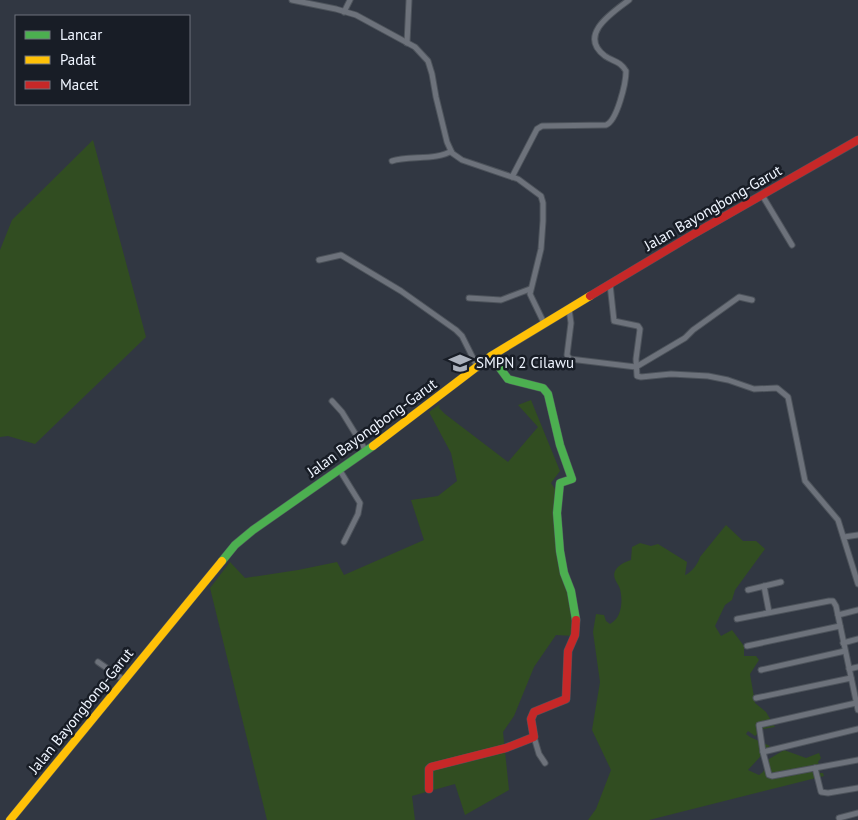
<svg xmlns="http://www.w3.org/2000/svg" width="858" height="820" font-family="'PT Sans',sans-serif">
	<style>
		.green { fill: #314d21 }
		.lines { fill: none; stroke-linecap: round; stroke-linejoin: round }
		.street-casing { stroke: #4d535b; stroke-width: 7 }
		.fast-casing { stroke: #4d535b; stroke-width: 9 }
		.slow-casing { stroke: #4d535b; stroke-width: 9 }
		.jam-casing { stroke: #4d535b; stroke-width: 9 }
		.street { stroke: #6d727b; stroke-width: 5 }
		.fast { stroke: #4caf50; stroke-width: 8 }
		.slow { stroke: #ffc107; stroke-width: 8 }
		.jam { stroke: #c62828; stroke-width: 8 }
		.labels { text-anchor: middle; stroke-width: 5; stroke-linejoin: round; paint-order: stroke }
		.street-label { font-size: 15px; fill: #eff5ff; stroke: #181d26 }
		.poi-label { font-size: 15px; fill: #eff5ff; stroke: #181d26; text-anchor: start }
	</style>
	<rect width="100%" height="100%" fill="#313742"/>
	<g class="green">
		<path d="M93,140L146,337L35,444L8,436L0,437V250L12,220Z"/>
		<path d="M531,400L560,471L551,483L559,495L556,513L573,610L574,636L556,635L534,667L514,716L503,732L509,790L465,815L455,784L412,796L415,820H267L210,588L230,562L245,578L298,570L337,562L344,575L424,540L411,500L438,496L457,481L451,453L429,412L440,404L439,408L445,414L508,462L538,427L518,405Z"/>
		<path d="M726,525L743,541H756L765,549L735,590L732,600L725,605L715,626L721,636L732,630L744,646V656H756L759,660L750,674L755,703L766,712L775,727L763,729L755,736L748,731L746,734L750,737L770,746L748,770L759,775L763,772L769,759L784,750L806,758L819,753L821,758L818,762L820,768L819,773H823L824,776L649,820H588L596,809L611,770L592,730L600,682L593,632L596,614L604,615L606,621L610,624C622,618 623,601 620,589C618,583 612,578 615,571C618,565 625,562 631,560L632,547L640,543L651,546L658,544L687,562L685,575C691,573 698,564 700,557Z"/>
	</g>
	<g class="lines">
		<g class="street-casing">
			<g id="street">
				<path d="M292,0L336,9L356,15L415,47L428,61L432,74L436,97L447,142L452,153L462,160L518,179L541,196L543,203V221L541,249L530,294L544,323"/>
				<path d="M344,12L350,0"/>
				<path d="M407,43L409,0"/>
				<path d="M392,161C408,156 439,160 451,151"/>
				<path d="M512,177L537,129L542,126L606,125C617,121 626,83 626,71C620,61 614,62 605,56C577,35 613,12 629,0"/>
				<path d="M762,195L792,245"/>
				<path d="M319,260L341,255L401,291L456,330L462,336L478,368"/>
				<path d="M610,284L614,321L638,326L640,329L636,359L637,376L641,377L671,374L708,376L728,380L754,389L777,388L788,397L805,481L838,520L858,584"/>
				<path d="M469,298L501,300L530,289"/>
				<path d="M569,309L571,323L567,355L570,359L636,367L685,338L693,330L739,297L752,300"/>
				<path d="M332,401L342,412L366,451"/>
				<path d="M339,469L360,503L358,514L344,542"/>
				<path d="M844,537L858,535"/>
				<path d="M764,586L769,612"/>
				<path d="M748,590L781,582"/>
				<path d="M838,615L858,610"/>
				<path d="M737,619L829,601H833L836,606L858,710"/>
				<path d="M843,643L858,639"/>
				<path d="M747,646L840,626"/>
				<path d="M98,662L124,680"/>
				<path d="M849,669L858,667"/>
				<path d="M761,670L845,651"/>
				<path d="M756,698L851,678"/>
				<path d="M858,729L763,752L769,775L772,776L858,760"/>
				<path d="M534,737L539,754L545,763"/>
				<path d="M763,752L759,725L856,703"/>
				<path d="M815,768L821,792L828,793L858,788"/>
				<path d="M839,818L858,813"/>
			</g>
		</g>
		<g class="fast-casing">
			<g id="fast">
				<path d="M491,356L508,379L543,388L548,394L560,445L572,479L560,483L557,513L560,551L564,573L571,591L576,620"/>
				<path d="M222,561L235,545L253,530L373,446"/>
			</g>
		</g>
		<g class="slow-casing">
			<g id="slow">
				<path d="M373,446L491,356L590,296"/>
				<path d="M10,820L222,561"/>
			</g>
		</g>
		<g class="jam-casing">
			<g id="jam">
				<path d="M590,296L692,235L858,140"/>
				<path d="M429,789V769L431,767L506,748L534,737L531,719L534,712L566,699L568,651L575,635L576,620"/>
			</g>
		</g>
		<use href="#street" class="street"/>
		<use href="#fast" class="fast"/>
		<use href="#slow" class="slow"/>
		<use href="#jam" class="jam"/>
	</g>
	<defs>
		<g id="school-bare" transform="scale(1.725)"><path d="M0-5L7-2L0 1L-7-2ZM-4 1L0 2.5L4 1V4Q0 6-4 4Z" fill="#acb2bd" stroke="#181d26" stroke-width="2.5" paint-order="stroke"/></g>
	</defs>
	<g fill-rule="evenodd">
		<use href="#school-bare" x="460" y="363"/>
	</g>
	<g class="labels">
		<g class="street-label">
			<text transform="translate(713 208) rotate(-30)" y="5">Jalan Bayongbong-Garut</text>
			<text transform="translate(372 428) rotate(-36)" y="5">Jalan Bayongbong-Garut</text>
			<text transform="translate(81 711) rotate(-51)" y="5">Jalan Bayongbong-Garut</text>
		</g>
		<g class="poi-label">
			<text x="476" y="368">SMPN 2 Cilawu</text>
		</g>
	</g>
	<rect x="15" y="15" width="175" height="90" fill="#181d26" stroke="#6e737d"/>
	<rect x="25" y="31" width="25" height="8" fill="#4caf50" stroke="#6e737d"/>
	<text x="60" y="40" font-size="15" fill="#eff5ff">Lancar</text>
	<rect x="25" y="56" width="25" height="8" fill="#ffc107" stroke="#6e737d"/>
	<text x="60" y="65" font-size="15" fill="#eff5ff">Padat</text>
	<rect x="25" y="81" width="25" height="8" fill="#c62828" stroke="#6e737d"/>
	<text x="60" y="90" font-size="15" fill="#eff5ff">Macet</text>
</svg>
